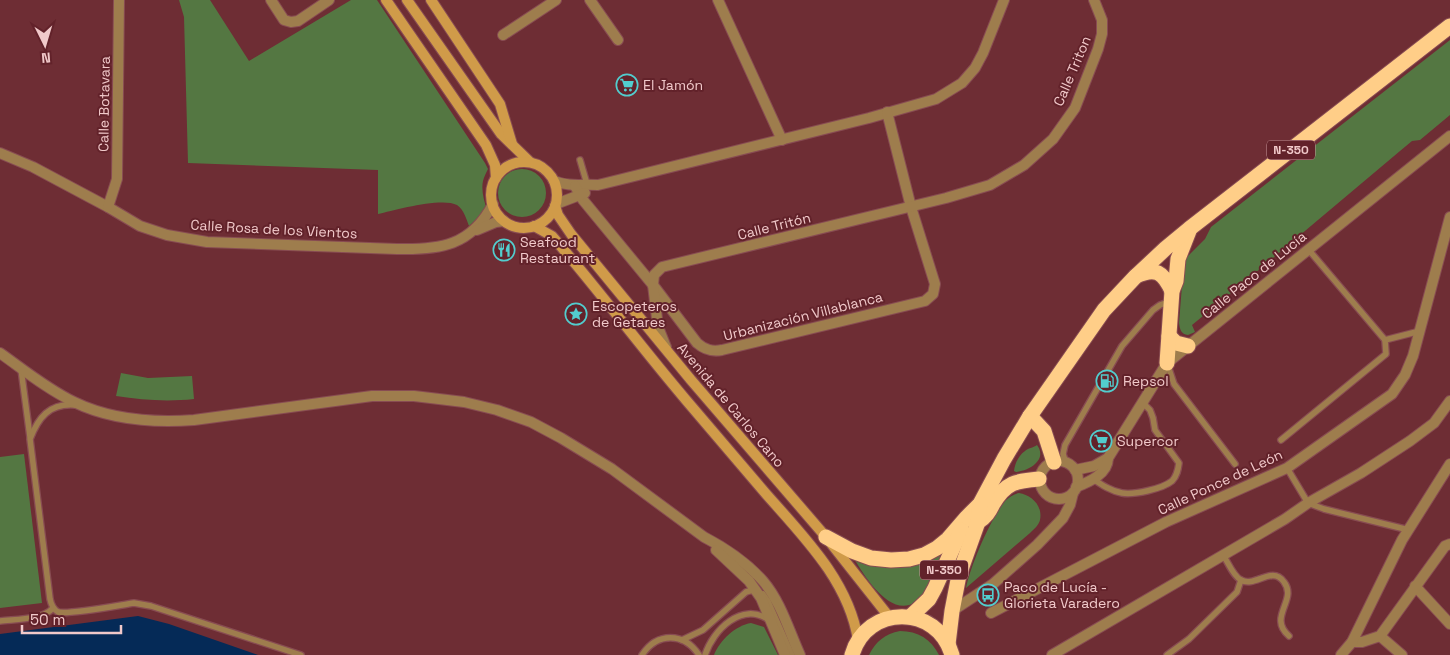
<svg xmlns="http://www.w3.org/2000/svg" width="1450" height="655" font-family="'Space Grotesk',sans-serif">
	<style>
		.green { fill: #547742 }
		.water { fill: #052a57 }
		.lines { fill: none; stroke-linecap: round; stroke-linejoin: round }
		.lane-casing { stroke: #884c52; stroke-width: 8 }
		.street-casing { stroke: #884c52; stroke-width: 12 }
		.secondary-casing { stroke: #884c52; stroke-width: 12 }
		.highway-casing { stroke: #884c52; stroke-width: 17 }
		.lane { stroke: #9e7d4d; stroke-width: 5.5 }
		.street { stroke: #9e7d4d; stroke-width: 10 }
		.secondary { stroke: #d09b49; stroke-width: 10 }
		.highway { stroke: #ffce88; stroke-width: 15 }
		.labels { text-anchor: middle; stroke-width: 4; stroke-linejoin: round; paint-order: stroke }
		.shield { fill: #62222a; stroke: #c6979a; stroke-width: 1 }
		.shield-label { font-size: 12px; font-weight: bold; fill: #f1c9ca }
		.street-label { font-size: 14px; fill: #f1c9ca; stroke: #62222a }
		.poi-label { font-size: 14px; fill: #f1c9ca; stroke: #62222a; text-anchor: start }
	</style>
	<rect width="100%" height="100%" fill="#6e2d34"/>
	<g class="green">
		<path d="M179,0H210L249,61L351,0H377L485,163L488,169C486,173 484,177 483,181C481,190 484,201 487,210L469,226C466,218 464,210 457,205C442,197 395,210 378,214V170L188,163L184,17Z"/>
		<path d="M1450,40V115L1420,140L1412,141L1400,151L1236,289L1192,325L1195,332L1188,335C1181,334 1180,330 1179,323L1184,260L1205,239L1211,227Z"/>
		<circle cx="522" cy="193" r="24"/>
		<path d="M121,373L148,378L192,376L194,399C167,402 142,400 116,396Z"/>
		<path d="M1037,445C1048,460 1029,471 1016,472L1014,471C1015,463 1019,455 1025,451C1028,448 1033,448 1037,445Z"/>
		<path d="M24,454L42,603L0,608V457Z"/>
		<path d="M1019,493C1031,495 1043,505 1040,520C1039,525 1034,529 1030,533L966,588C971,564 990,520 1005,501C1009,497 1014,494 1019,493Z"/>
		<path d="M945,548C941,559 933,582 927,591C898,630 868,582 853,557Z"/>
		<path d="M751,623L764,627L778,655H714C719,641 736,625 751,623Z"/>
		<path d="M900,631C918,631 931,639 939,655H869C876,641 885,634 900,631Z"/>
	</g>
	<path class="water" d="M138,616L169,624L258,655H0V634Z"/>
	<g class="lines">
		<g class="lane-casing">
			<g id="lane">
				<path d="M580,160L587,184"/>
				<path d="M1308,249L1385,340L1420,331"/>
				<path d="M1167,363L1174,384L1235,464"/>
				<path d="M21,369L30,437"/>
				<path d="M75,405C49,403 38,418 30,439L50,599C51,604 53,609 58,612C68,615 120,605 134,603L151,606L301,655"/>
				<path d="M1281,440L1386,354L1385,340"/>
				<path d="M1066,463L1063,454L1065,445L1122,346L1153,310L1160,305L1171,301"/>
				<path d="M1287,468L1308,503L1324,509L1409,530"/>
				<path d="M1093,479C1102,485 1111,491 1122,493C1134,495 1162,489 1172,481C1177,476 1178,470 1179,463L1155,430L1153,418L1150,410L1142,402"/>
				<path d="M1223,555C1228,562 1233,576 1241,580C1255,588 1272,565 1284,582C1298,600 1267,617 1289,636"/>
				<path d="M763,594L768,601L792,655"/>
				<path d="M0,621C15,619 43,620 53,608"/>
				<path d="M682,640L703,630L746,592L756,589"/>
				<path d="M642,655C657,632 684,632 699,655"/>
				<path d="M705,655C713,630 742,601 769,620"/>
				<path d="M1167,655L1189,639L1237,592L1241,580"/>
			</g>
		</g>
		<g class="street-casing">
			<g id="street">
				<path d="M271,0L284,20L291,22L298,21L329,0"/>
				<path d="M590,0L618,40"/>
				<path d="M718,0L782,140"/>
				<path d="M503,35L556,0"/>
				<path d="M0,153L33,167L108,207L140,226L167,235L207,242L397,249C440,250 471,246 493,204"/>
				<path d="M554,181C570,187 581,184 598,185L869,118L936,99L962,83L975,68L983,53L1004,0"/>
				<path d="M575,186L583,200L653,285L697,343C705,350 712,352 722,350L925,301L933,294L935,284L911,207L887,112"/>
				<path d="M556,204L585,193"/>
				<path d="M108,207L117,179L119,0"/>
				<path d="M477,230L496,222L504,221"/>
				<path d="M666,347L658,327L653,285L654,275L662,267L946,198L990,185L1024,165L1053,139L1075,108L1098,49L1102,34V20L1094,0"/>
				<path d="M0,353C24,370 47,389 74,402C111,420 153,423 194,420L372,396H414L464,402L497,410L531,422L561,438L612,469L704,537C725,548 747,563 763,581C781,602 789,631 800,655"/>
				<circle cx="1059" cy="480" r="19"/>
				<path d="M1075,470L1094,466L1108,458L1167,363L1450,136"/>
				<path d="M1076,487C1089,482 1108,474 1108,458"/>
				<path d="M716,550L749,581L761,598L785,655"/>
				<path d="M1415,586L1450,624"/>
				<path d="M952,611L993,584L1037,545L1063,518L1070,505L1073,493"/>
				<path d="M991,613L1166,522L1287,468L1392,394L1405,375L1413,356L1450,217"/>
				<path d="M1380,636L1402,655"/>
				<path d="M1352,642H1362L1380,636L1445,546L1450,544"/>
				<path d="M1052,655L1285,519L1308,503L1361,473L1410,441L1434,423L1450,401"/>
				<path d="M1341,655L1352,642L1402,540L1450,464"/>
			</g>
		</g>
		<g class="secondary-casing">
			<g id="secondary">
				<path d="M386,0L486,145L495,165L496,178"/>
				<path d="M407,0L501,134L530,162"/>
				<path d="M431,0L500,104L512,144"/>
				<circle cx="524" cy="195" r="33"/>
				<path d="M555,206L558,215L571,234L691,380L826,537L890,618"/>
				<path d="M534,226L552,236C598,289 640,346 686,400C713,432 740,463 767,495C805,538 849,582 858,640"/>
			</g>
		</g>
		<g class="highway-casing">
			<g id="highway">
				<path d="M1136,276C1156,267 1163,272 1172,291"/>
				<path d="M1169,336L1176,343L1188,346"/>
				<path d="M1167,363L1172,291L1176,281L1178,259L1189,231"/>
				<path d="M1030,416L1044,431L1054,462"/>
				<path d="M978,522C986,517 989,512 993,504C1006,482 1016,481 1039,479"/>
				<path d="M826,537L852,551L871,558L891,560L909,559L924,555L937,548L948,539L967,517L980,504L1004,459L1030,416L1104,310L1135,277L1166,248L1189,229L1450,26"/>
				<path d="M910,617L929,599L935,588L961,530"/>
				<path d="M948,644L952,611L959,575L978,522L980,504"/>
				<path d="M852,655C866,604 938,604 952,655"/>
			</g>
		</g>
		<use href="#lane" class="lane"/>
		<use href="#street" class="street"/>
		<use href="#secondary" class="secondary"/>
		<use href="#highway" class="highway"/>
	</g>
	<defs>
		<g id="supermarket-ring" transform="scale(1.125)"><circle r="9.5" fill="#62222a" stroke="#52cdce" stroke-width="1.5"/><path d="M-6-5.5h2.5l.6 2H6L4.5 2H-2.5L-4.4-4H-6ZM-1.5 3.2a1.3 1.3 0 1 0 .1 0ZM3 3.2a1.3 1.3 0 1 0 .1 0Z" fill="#52cdce"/></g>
		<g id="restaurant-ring" transform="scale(1.125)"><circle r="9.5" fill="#62222a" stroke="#52cdce" stroke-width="1.5"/><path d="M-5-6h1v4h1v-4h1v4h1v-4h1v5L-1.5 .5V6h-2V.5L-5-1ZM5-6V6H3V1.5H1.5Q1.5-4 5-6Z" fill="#52cdce"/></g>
		<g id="sight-ring" transform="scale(1.125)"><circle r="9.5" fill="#62222a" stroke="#52cdce" stroke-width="1.5"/><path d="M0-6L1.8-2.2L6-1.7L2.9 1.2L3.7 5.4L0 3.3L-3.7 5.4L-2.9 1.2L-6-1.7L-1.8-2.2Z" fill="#52cdce"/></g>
		<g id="fuel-ring" transform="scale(1.125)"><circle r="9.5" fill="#62222a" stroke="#52cdce" stroke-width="1.5"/><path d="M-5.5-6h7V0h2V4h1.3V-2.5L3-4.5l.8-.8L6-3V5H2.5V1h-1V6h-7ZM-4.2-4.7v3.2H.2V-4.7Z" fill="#52cdce"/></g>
		<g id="bus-ring" transform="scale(1.125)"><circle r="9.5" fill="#62222a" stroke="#52cdce" stroke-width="1.5"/><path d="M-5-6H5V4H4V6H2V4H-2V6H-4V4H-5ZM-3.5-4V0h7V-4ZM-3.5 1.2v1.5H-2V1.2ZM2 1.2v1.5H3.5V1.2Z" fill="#52cdce"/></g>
	</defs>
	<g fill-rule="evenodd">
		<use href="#supermarket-ring" x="627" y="85"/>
		<use href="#restaurant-ring" x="504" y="250"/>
		<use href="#sight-ring" x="576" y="314"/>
		<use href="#fuel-ring" x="1107" y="381"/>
		<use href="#supermarket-ring" x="1101" y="441"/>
		<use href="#bus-ring" x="988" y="595"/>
	</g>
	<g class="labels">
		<g class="shield">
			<rect x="1267" y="140.5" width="48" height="19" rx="4"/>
			<rect x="920" y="560.5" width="48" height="19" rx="4"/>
		</g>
		<g class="shield-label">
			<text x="1291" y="154">N-350</text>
			<text x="944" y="574">N-350</text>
		</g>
		<g class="street-label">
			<text transform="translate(1072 71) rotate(-67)" y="5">Calle Triton</text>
			<text transform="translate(104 104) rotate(-89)" y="5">Calle Botavara</text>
			<text transform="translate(774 226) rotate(-14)" y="5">Calle Tritón</text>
			<text transform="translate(274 229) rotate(3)" y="5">Calle Rosa de los Vientos</text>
			<text transform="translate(1254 275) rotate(-39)" y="5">Calle Paco de Lucía</text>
			<text transform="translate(803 316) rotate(-14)" y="5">Urbanización Villablanca</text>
			<text transform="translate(731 405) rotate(50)" y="5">Avenida de Carlos Cano</text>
			<text transform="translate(1220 482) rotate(-25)" y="5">Calle Ponce de León</text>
		</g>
		<g class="poi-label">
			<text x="643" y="90">El Jamón</text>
			<text x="520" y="247">Seafood<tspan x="520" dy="16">Restaurant</tspan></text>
			<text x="592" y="311">Escopeteros<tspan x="592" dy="16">de Getares</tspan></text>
			<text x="1123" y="386">Repsol</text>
			<text x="1117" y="446">Supercor</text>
			<text x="1004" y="592">Paco de Lucía -<tspan x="1004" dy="16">Glorieta Varadero</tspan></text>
		</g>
	</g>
	<g transform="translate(45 45) rotate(175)" stroke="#62222a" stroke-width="4" paint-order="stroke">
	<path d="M0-4L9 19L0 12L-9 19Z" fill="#f1c9ca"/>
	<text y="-8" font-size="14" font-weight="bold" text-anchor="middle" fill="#f1c9ca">N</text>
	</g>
	<path d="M22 625v8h99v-8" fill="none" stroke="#f1c9ca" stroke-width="2.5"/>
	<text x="30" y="625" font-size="15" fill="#f1c9ca" stroke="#62222a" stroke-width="4" paint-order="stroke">50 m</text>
</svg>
